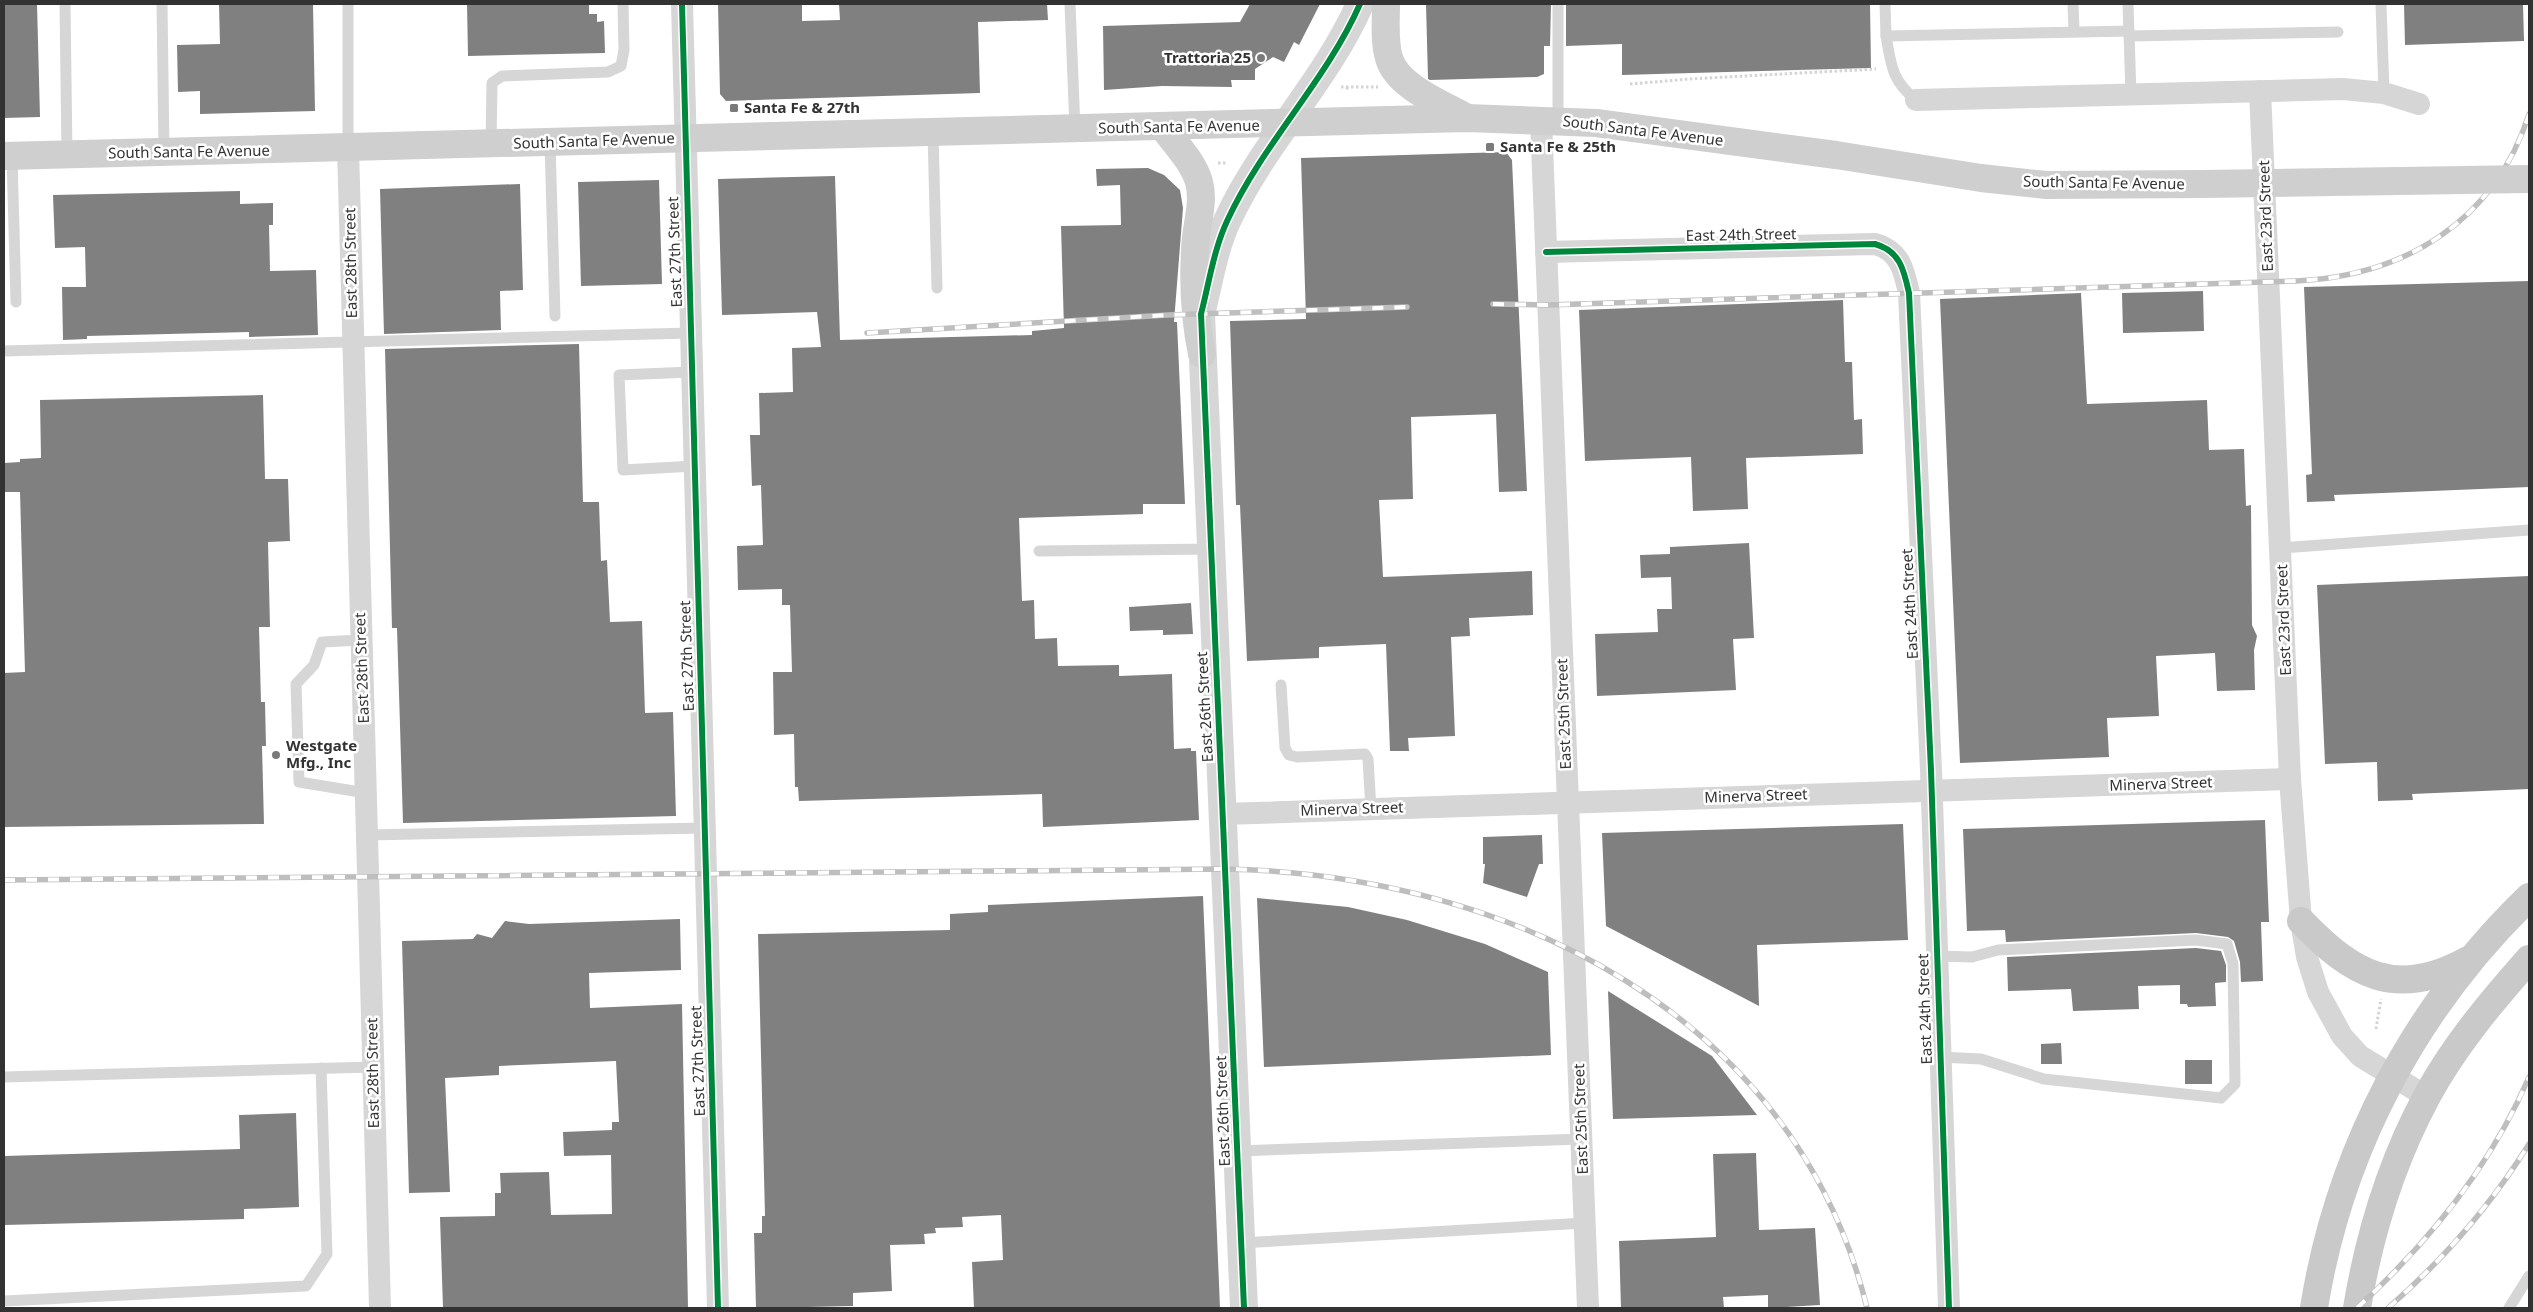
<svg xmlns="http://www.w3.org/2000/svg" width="2533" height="1312" font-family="'Noto Sans',sans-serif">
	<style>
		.building { fill: #808080 }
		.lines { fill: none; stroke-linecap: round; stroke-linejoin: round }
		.path { stroke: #d4d4d4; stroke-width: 3; stroke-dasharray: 2.5 2.5; stroke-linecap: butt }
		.service { stroke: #d6d6d6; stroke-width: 11 }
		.minor { stroke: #d6d6d6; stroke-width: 22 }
		.tertiary { stroke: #d6d6d6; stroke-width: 28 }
		.secondary { stroke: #cfcfcf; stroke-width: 28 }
		.primary { stroke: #c9c9c9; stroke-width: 28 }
		.rail-casing { stroke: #bebebe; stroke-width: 5.5 }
		.rail { stroke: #fff; stroke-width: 4; stroke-dasharray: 11; stroke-linecap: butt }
		.secondary-bridge { stroke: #cfcfcf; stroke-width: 28 }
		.cycleway-casing { stroke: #fff; stroke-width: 9 }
		.cycleway { stroke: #00873e; stroke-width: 6 }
		.poi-dot { fill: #7a7a7a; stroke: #fff; stroke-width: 2 }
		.labels { text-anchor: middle; stroke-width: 5; stroke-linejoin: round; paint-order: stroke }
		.poi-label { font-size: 15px; font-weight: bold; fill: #323232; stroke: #fff; text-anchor: start }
		.street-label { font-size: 15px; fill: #323232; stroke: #fff }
	</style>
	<rect width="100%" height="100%" fill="#fff"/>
	<g class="building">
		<path d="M4,4H37L40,117L4,118Z"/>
		<path d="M219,4H313L315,111L200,114V91L178,92L177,45L220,44Z"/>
		<path d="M467,4H589V14H597V22L604,21L605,53L468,56Z"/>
		<path d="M718,4H802V21L840,20L839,4H1047L1048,20L978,22L980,93L726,101L720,94Z"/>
		<path d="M1250,4H1320L1299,45L1294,42L1284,62L1273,57L1255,69V80H1231L1232,87L1162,86L1104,90L1103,26L1240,22Z"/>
		<path d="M1426,4H1551L1550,46H1544V74L1537,77L1430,80L1428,79Z"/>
		<path d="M1566,4H1870L1871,68L1622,75V44L1566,46Z"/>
		<path d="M2404,4H2523L2524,41L2405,45Z"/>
		<path d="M1506,152L1512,160L1527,491L1499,492L1496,414L1411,417L1413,499L1379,500L1383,577L1532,571L1533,615L1469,618L1470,636L1451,637L1455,736L1408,738L1409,751H1390L1386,644L1319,647V658L1247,661L1240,505H1236L1230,321L1306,319L1301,158Z"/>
		<path d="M1148,168L1164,175L1180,190L1183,208L1174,322H1177L1185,504H1143V514L1019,518L1022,601L1034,600L1035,639L1057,638L1058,666L1119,665V676L1172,674L1174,749L1191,748V751H1196L1199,820L1043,827L1042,794L799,801L798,787H795L794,734L774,735L773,672H792L790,605H782V589L738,590L737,546L763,545L761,485L752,486L750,435H760L759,393L793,392L792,348L821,347L817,312L722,315L718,179L835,176L840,340L1032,335V331L1064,328L1061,226L1121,225L1120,185L1097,186L1096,169Z"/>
		<path d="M659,180L662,284L581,286L578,182Z"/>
		<path d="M520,184L523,290L500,291L501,330L384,334L380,189Z"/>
		<path d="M240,191V204L273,203V225H269L270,271L316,270L318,335L249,337V332L87,336V339L63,340L62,287H86L85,247L55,248L53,195Z"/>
		<path d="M2529,281V487L2334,495L2335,501L2307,502L2306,475L2312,474L2304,287Z"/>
		<path d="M2203,291L2204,331L2123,333L2122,293Z"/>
		<path d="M2081,293L2087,404L2207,400L2209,450L2244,449L2246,506L2251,505L2252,625L2257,636L2254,650L2255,690L2217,691L2215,653L2156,656L2159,716L2107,718L2109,757L1960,763L1940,299Z"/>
		<path d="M1843,300L1845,362H1852L1854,420L1862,419L1863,454L1746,458L1748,509L1693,511L1691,457L1585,461L1579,310Z"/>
		<path d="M579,344L583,502H599L601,561L607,560L610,622L642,621L645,713L673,712L676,816L403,823L397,628H392L385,349Z"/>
		<path d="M263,395L265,479H288L290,541L268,542L270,627H259L261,702H265L266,746H262L264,824L4,827V673L25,672L20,492H4V463L20,462V459L41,458L40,400Z"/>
		<path d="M1749,543L1754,638L1733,639L1736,690L1597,696L1595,634L1658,632L1657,609H1672L1671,577L1641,578L1640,555L1670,554V547Z"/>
		<path d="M2529,576V789L2412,794L2413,800L2378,801L2377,762L2325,764L2317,585Z"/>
		<path d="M1191,603L1193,634L1163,635V630L1130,631L1129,607Z"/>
		<path d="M2265,820L2269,922H2261L2263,981L2241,982L2240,962L2234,941L2228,937L2196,933L2006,942L2005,930L1967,931L1963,829Z"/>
		<path d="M1903,824L1908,940L1757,945L1759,1006L1606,926L1602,833Z"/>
		<path d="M1542,835L1543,864H1539L1527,897L1483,883L1485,864H1483V837Z"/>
		<path d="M1203,896L1220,1308H974L972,1262L1003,1260L1001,1215L962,1217L963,1227L935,1228L936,1233L924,1234L925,1244L890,1245L892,1291L853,1293V1306L756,1308L754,1233H762V1216H765L758,934L950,930V914L988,912V905Z"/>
		<path d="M1257,898L1348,907L1407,920L1485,944L1548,972L1551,1055L1264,1067Z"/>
		<path d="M680,919L681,970L589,973L590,1008L682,1004L688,1308H443L440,1217L495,1216V1193H501L500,1173L549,1172L551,1215L612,1214L611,1155L564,1156L563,1132L612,1130V1122H619L616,1061L499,1066V1075L445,1078L450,1192L409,1193L402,941L473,939L477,934L492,938L505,921L529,924Z"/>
		<path d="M2196,948L2221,951L2226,965V982L2215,983L2216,1006L2188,1007L2187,1004H2180V985L2138,986L2139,1009L2073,1011L2071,989L2008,991L2007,957Z"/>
		<path d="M1608,991L1712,1056L1757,1115L1613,1119Z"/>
		<path d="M2061,1043L2062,1064H2041V1044Z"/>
		<rect x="2185" y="1060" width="27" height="24"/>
		<path d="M296,1113L299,1207L244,1209V1219L4,1225V1156L240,1149L239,1115Z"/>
		<path d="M1756,1153L1759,1230L1815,1228L1820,1305L1768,1308V1295L1723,1297L1724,1308H1621L1619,1241L1716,1237L1713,1154Z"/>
	</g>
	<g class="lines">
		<g class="path">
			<path d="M1630,84L1689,79L1876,69"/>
			<path d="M1341,87H1378"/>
			<path d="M1347,87V92"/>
			<path d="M1218,163H1228"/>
			<path d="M2376,1029L2381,999"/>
		</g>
		<g class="service">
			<path d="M65,4L67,154"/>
			<path d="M162,4L164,152"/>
			<path d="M1070,4L1075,129"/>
			<path d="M1558,4V121"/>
			<path d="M1885,4L1886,36L2129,31"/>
			<path d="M2073,4L2074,31"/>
			<path d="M2128,4L2131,95"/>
			<path d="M2381,4L2384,93"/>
			<path d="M1886,36C1891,65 1892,81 1916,100"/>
			<path d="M2129,36L2338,32"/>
			<path d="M933,133L937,288"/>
			<path d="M491,143L492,83L502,76L608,72L621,66L624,50L623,4"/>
			<path d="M550,143L555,316"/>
			<path d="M348,148V4"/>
			<path d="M12,156L16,302"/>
			<path d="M4,351L690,333"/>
			<path d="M691,372L619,375L623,470L694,466"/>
			<path d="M2281,548L2529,530"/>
			<path d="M1039,551L1211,549"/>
			<path d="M361,640L322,642L314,665L296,684L299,782L366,793"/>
			<path d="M1281,685L1285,748L1289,755L1297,757L1365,754L1368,759L1371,809"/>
			<path d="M368,835L704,828"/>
			<path d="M1935,956L1972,957L1998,950L2196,940L2227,944L2233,964L2235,1084L2221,1098L2044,1079L1981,1059L1940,1057"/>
			<path d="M4,1077L373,1067"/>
			<path d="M1237,1151L1581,1139"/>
			<path d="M1241,1243L1585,1223"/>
			<path d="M4,1301L306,1286L327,1254L321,1068"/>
			<path d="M2509,1308L2529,1276"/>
		</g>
		<g class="minor">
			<path d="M682,4L718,1308"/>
			<path d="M2260,91L2290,779L2301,921L2307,957L2318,992L2342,1036L2360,1056L2427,1097"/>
			<path d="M1916,100L2343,89L2384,93L2419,104"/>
			<path d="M1541,120L1588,1308"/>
			<path d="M348,148L380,1308"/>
			<path d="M1546,252L1875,244C1900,251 1904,270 1909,293L1931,770L1949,1308"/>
			<path d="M1223,814L2290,779"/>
		</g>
		<path class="tertiary" d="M1244,1308L1201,314C1209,283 1214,248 1228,219C1264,142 1326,81 1360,4"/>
		<g class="secondary">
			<path d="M1386,4C1386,21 1384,41 1389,58C1397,87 1443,104 1467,118"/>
			<path d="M1163,127C1175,144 1193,161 1199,182C1205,204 1195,228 1195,251C1193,285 1195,320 1202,354"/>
			<path d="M4,156L1467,118L1596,123L1836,155L1981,178L2046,185L2202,184"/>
		</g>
		<g class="primary">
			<path d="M2301,921C2353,975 2396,1000 2468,960"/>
			<path d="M2314,1308C2339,1151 2415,1007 2529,897"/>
			<path d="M2357,1308C2369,1236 2392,1161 2427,1096C2454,1046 2491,1002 2529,959"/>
		</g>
		<g class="rail-casing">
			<g id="rail">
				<path d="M1493,304L1548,305L2296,281C2405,276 2495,221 2529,114"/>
				<path d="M867,333L1168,315L1407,307"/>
				<path d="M4,880L1225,869C1507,874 1795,1014 1867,1308"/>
				<path d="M2357,1308C2428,1243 2491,1166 2529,1077"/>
				<path d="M2388,1308C2442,1261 2491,1205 2529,1144"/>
			</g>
		</g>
		<use href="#rail" class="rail"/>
		<path class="secondary-bridge" d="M2202,184L2529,179"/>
		<g class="cycleway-casing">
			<g id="cycleway">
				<path d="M682,4L718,1308"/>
				<path d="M1546,252L1875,244C1900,251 1904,270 1909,293L1931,770L1949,1308"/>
				<path d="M1244,1308L1201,314C1209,283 1214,248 1228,219C1264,142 1326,81 1360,4"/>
			</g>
		</g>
		<use href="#cycleway" class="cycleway"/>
	</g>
	<g class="poi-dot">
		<circle cx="1261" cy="58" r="5"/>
		<rect x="729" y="103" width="10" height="10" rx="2.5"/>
		<rect x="1485" y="142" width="10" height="10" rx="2.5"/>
		<circle cx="276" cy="755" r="5"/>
	</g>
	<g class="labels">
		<g class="poi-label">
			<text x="1251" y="63" text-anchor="end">Trattoria 25</text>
			<text x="744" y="113">Santa Fe &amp; 27th</text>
			<text x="1500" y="152">Santa Fe &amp; 25th</text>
			<text x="286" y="751">Westgate<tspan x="286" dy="17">Mfg., Inc</tspan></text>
		</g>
		<g class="street-label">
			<text transform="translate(1179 127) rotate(-1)" y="5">South Santa Fe Avenue</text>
			<text transform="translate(1643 131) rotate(7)" y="5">South Santa Fe Avenue</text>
			<text transform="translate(594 141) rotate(-2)" y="5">South Santa Fe Avenue</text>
			<text transform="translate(189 152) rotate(-1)" y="5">South Santa Fe Avenue</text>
			<text transform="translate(2104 183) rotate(1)" y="5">South Santa Fe Avenue</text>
			<text transform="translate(2266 216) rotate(-92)" y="5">East 23rd Street</text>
			<text transform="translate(1741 235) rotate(-1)" y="5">East 24th Street</text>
			<text transform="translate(675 252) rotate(-92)" y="5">East 27th Street</text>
			<text transform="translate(351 263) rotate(-91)" y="5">East 28th Street</text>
			<text transform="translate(1910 604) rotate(-93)" y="5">East 24th Street</text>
			<text transform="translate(2284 620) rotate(-92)" y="5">East 23rd Street</text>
			<text transform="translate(687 656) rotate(-92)" y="5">East 27th Street</text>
			<text transform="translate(362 668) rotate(-92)" y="5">East 28th Street</text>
			<text transform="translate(1205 707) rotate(-93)" y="5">East 26th Street</text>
			<text transform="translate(1564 714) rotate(-92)" y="5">East 25th Street</text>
			<text transform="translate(2161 784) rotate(-2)" y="5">Minerva Street</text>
			<text transform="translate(1756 796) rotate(-2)" y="5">Minerva Street</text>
			<text transform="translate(1352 809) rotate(-2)" y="5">Minerva Street</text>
			<text transform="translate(1925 1009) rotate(-92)" y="5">East 24th Street</text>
			<text transform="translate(698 1061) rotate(-92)" y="5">East 27th Street</text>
			<text transform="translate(373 1073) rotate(-91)" y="5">East 28th Street</text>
			<text transform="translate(1223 1111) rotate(-92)" y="5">East 26th Street</text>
			<text transform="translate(1581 1119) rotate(-92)" y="5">East 25th Street</text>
		</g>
	</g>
	<rect width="2533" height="1312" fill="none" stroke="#323232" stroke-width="10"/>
</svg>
